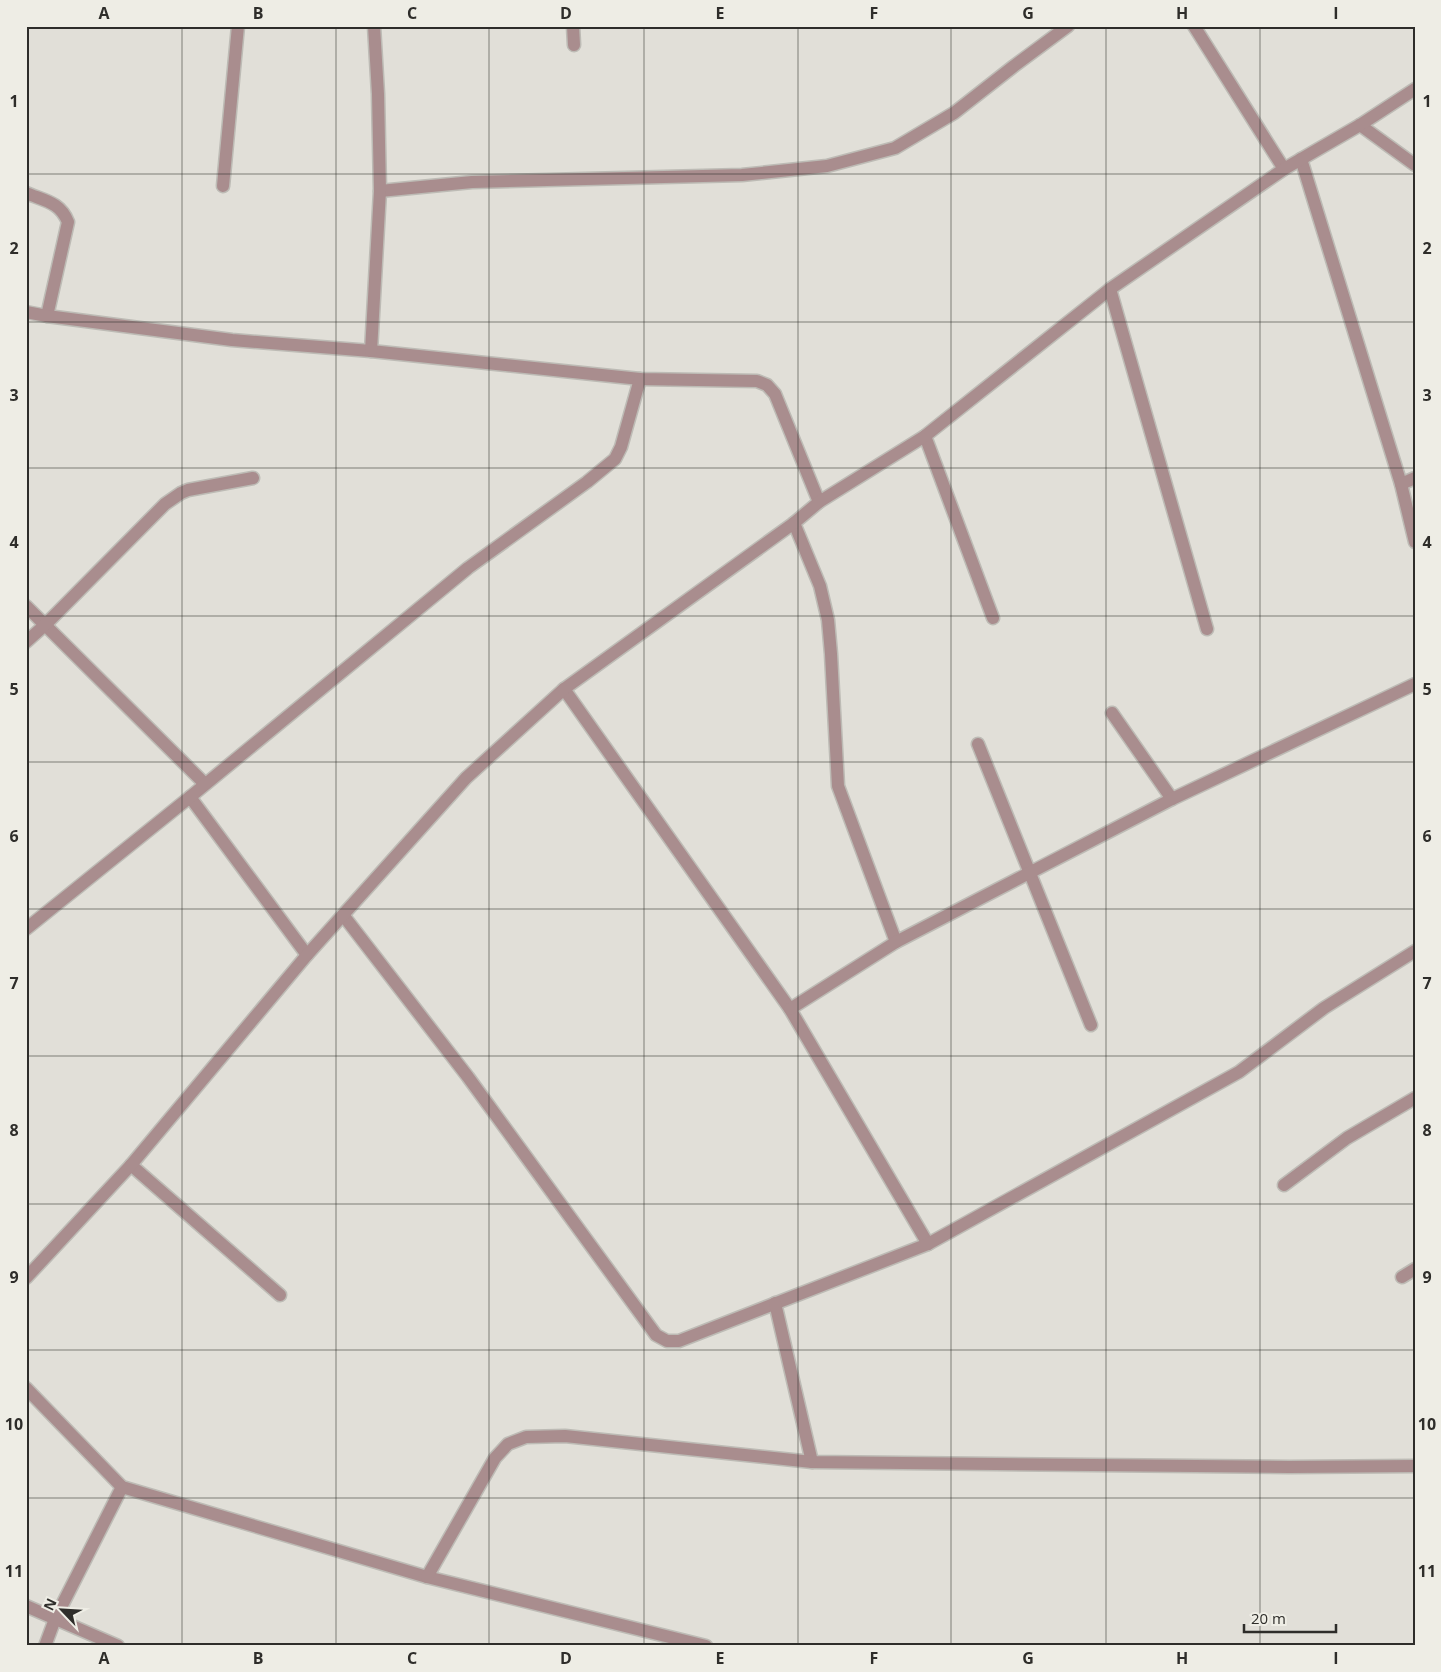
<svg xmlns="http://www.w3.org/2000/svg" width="1441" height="1672" font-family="'Open Sans',sans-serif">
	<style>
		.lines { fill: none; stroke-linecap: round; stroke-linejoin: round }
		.minor-casing { stroke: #bdbbb5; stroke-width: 15 }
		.minor { stroke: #a98d8e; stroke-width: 12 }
		.grid { fill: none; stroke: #2e2d2a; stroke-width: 1; stroke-opacity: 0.55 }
		.neatline { fill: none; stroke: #2e2d2a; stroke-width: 2 }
		.grid-label { font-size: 16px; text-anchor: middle; font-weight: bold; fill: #2e2d2a }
	</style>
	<rect width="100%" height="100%" fill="#e1dfd8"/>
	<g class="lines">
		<g class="minor-casing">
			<g id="minor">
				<path d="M573,26L574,45"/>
				<path d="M1194,26L1284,169"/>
				<path d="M1360,125L1415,165"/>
				<path d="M1301,159L1401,484L1415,542"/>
				<path d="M223,186L238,26"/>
				<path d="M380,191L472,182L742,175L827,166L895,148L954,113L1014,66L1068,26"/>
				<path d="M26,193C45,201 60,202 68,222L47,316"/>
				<path d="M1110,289L1207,629"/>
				<path d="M26,312L47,316L232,340L371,351L640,379L757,381L767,385L775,394L819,502"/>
				<path d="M371,351L380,191L378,94L374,26"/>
				<path d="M925,436L993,618"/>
				<path d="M1401,484L1415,478"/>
				<path d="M794,523L820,586L828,620L831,654L838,786L896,942"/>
				<path d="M26,606L205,784"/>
				<path d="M26,642L45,625L165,504L181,493L188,490L253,478"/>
				<path d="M564,689L790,1009L928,1244"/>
				<path d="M1112,713L1172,799"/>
				<path d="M978,744L1091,1025"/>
				<path d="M190,797L307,955"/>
				<path d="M343,915L468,1077L656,1335L667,1341H679L928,1244L1239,1072L1324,1008L1415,951"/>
				<path d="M26,929L190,797L468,568L587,482L615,459L621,447L640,379"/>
				<path d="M790,1009L896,942L1172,799L1415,684"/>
				<path d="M131,1165L280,1295"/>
				<path d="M1284,1185L1347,1138L1415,1098"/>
				<path d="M1402,1277L1415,1269"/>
				<path d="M26,1278L131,1165L307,955L466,778L564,689L794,523L819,502L925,436L1110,289L1284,169L1360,125L1415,89"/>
				<path d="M775,1303L812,1462"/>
				<path d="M26,1388L122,1487L427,1577L706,1646"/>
				<path d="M427,1577L495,1458L508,1444L526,1437L565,1436L812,1462L1289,1467L1415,1466"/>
				<path d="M26,1606L118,1646"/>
				<path d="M45,1646L55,1619L122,1487"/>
			</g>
		</g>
		<use href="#minor" class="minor"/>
	</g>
	<path class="grid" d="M182,26V1646M336,26V1646M489,26V1646M644,26V1646M798,26V1646M951,26V1646M1106,26V1646M1260,26V1646M26,174H1415M26,322H1415M26,468H1415M26,616H1415M26,762H1415M26,909H1415M26,1056H1415M26,1204H1415M26,1350H1415M26,1498H1415"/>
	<rect width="1441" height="1672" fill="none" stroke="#eeede5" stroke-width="55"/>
	<g transform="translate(62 1610) rotate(295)" stroke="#eeede5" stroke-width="4" paint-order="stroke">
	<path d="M0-4L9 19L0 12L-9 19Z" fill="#2e2d2a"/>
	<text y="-8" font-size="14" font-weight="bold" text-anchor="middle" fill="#2e2d2a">N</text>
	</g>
	<path d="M1244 1624v8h92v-8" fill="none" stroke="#2e2d2a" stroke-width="2.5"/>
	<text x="1251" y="1624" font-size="15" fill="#2e2d2a" stroke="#eeede5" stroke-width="4" paint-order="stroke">20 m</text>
	<rect x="28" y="28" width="1386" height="1616" class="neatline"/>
	<g class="grid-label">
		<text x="104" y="19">A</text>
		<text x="258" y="19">B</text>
		<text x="412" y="19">C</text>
		<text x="566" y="19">D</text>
		<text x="720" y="19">E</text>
		<text x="874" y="19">F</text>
		<text x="1028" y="19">G</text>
		<text x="1182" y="19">H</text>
		<text x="1336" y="19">I</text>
		<text x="14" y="107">1</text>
		<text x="1427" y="107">1</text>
		<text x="14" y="254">2</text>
		<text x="1427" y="254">2</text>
		<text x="14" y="401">3</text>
		<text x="1427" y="401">3</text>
		<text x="14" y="548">4</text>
		<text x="1427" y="548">4</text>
		<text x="14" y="695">5</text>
		<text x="1427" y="695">5</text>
		<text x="14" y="842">6</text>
		<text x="1427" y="842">6</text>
		<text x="14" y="989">7</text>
		<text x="1427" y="989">7</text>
		<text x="14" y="1136">8</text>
		<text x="1427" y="1136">8</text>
		<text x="14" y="1283">9</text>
		<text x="1427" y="1283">9</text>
		<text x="14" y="1430">10</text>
		<text x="1427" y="1430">10</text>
		<text x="14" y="1577">11</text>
		<text x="1427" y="1577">11</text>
		<text x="104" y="1664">A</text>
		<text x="258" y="1664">B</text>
		<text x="412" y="1664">C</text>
		<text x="566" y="1664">D</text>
		<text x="720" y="1664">E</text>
		<text x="874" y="1664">F</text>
		<text x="1028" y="1664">G</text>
		<text x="1182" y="1664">H</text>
		<text x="1336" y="1664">I</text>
	</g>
</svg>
